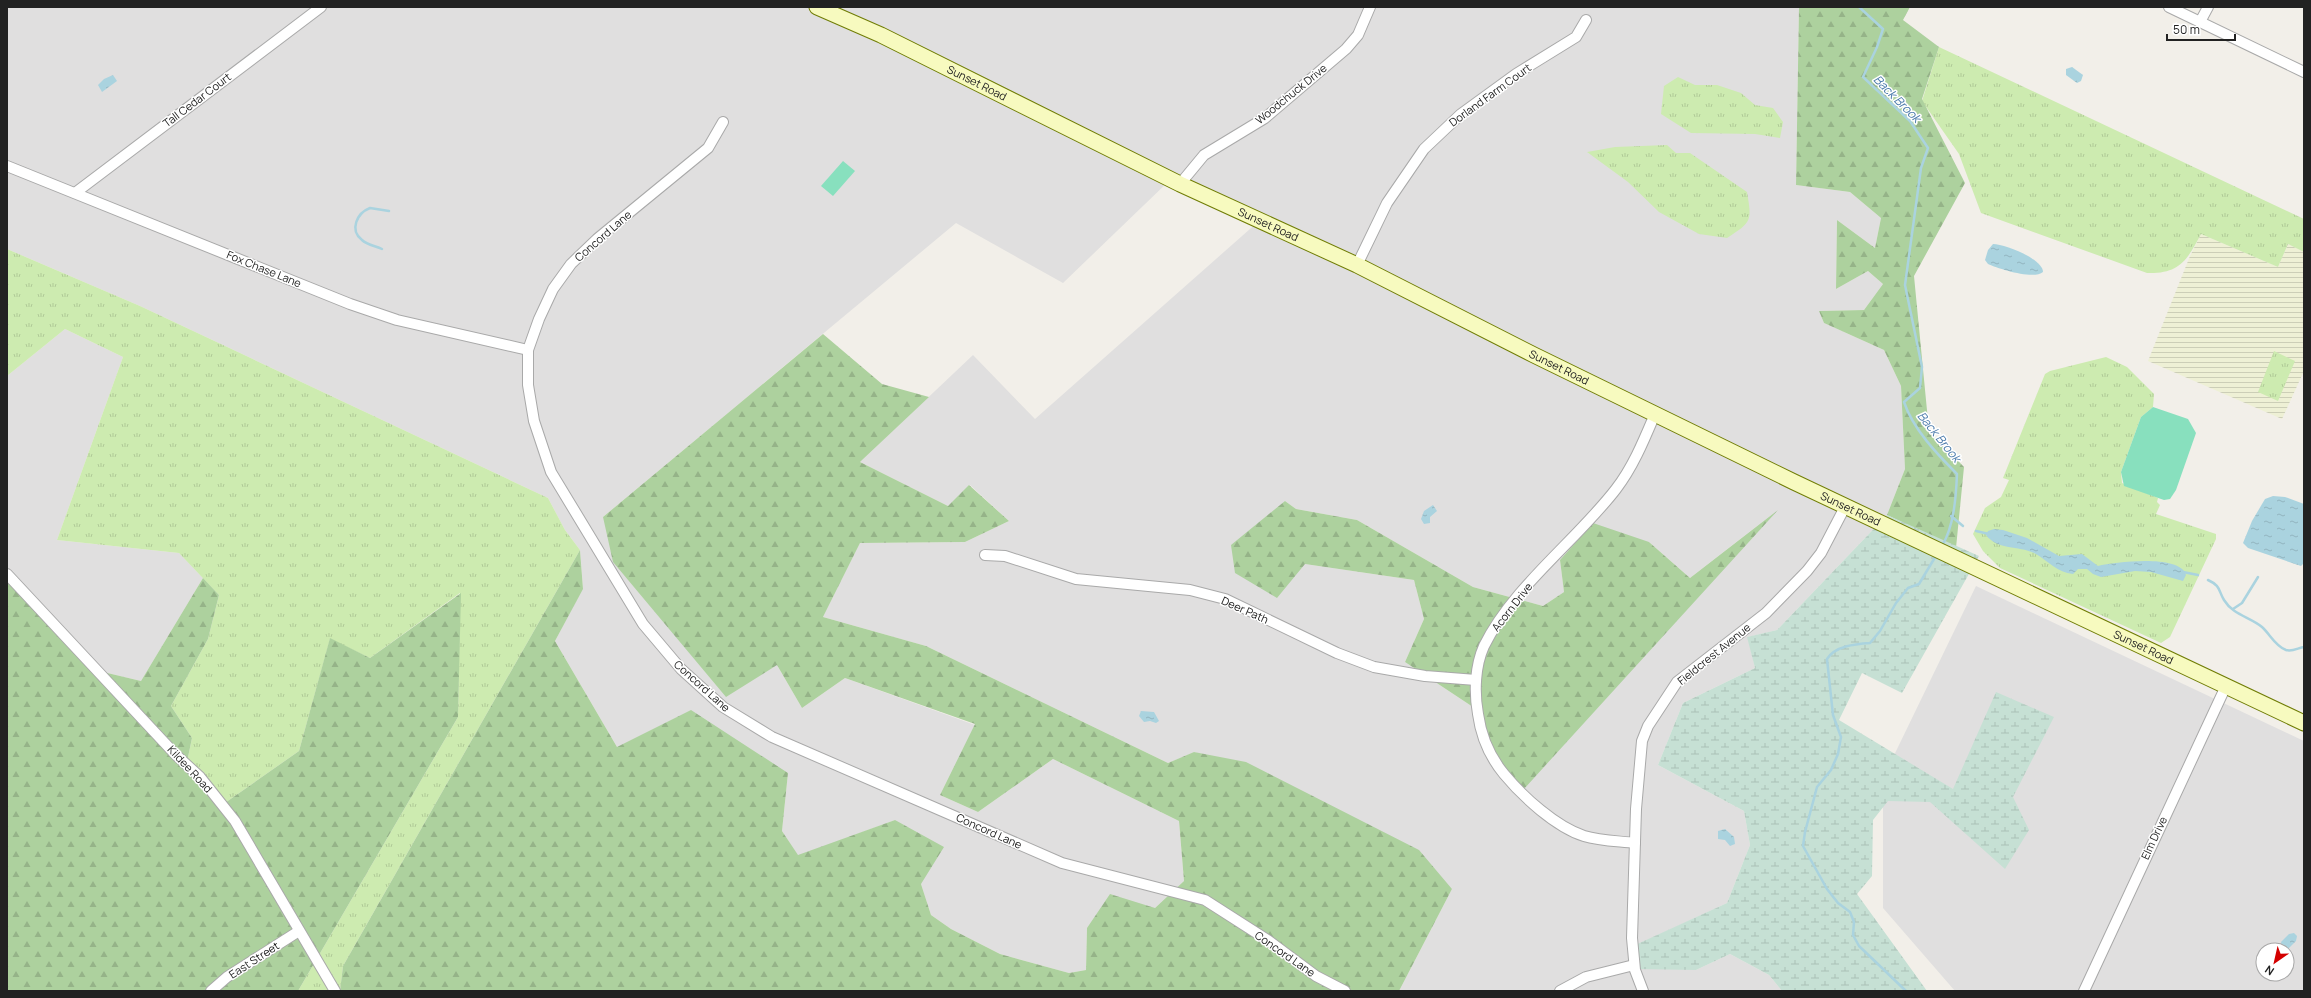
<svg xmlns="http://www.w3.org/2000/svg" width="2311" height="998" font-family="Manrope,sans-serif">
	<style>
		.residential { fill: #e0dfdf; fill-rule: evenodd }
		.farmland { fill: url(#farmland-rules) }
		.grass { fill: url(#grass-tufts) }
		.forest { fill: url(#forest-firs) }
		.wetland { fill: url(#wetland-marsh) }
		.pitch { fill: #88e0be }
		.water { fill: url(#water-ripples) }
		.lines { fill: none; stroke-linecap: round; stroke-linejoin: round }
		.stream { stroke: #aad3df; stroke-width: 2.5 }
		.street-casing { stroke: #a9a9a9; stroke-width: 12 }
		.secondary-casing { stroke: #707d05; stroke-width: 17 }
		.street { stroke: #fff; stroke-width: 10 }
		.secondary { stroke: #f7fabf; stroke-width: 15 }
		.labels { text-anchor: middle; stroke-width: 3; stroke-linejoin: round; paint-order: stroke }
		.street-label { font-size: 11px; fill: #222; stroke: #fff }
		.water-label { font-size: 12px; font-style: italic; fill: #4a7aab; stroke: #fff }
	</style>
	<defs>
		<pattern id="farmland-rules" width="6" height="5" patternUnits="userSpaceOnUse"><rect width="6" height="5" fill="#eef0d5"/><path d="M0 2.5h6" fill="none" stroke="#ccceb7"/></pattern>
		<pattern id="grass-tufts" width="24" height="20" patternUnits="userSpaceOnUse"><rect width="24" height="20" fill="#cdebb0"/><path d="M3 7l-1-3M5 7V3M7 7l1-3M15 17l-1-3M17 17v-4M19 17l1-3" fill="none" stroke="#b0c997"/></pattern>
		<pattern id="forest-firs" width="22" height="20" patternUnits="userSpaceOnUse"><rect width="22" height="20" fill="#add19e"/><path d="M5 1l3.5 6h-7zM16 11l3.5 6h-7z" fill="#95b388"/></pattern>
		<pattern id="wetland-marsh" width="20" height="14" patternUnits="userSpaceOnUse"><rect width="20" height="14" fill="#c6e0d4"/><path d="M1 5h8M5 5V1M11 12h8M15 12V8" fill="none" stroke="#aac0b6"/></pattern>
		<pattern id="water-ripples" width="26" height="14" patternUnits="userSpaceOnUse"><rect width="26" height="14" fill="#aad3df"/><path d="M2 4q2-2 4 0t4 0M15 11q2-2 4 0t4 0" fill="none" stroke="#92b5bf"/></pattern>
	</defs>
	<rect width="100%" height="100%" fill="#f2efe9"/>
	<g class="residential">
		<path d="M7,7H1799L1796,185L1850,192L1881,218L1875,248L1837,220L1836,289L1868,271L1883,284L1864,310L1819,311L1824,323L1884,350L1901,386L1905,469L1887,515L1777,630L1748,637L1755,668L1683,703L1658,765L1744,811L1750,845L1727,903L1633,947L1696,970L1730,954L1769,975L1782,991H1399L1452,889L1195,752L1168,763L926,646L823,617L860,543L965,542L1009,521L970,485L948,506L860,462L973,355L1035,419L1259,221L1170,180L1063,283L956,223L603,517L777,665L802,708L845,678L975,725L940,795L978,812L1053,759L1179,821L1184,881L1155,908L1087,928L1086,970L1069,973L1000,954L951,929L931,915L921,884L895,820L798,856L782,831L788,773L617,747L555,641L583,588L580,550L565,530L548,498L140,306L7,249ZM1285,501L1296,509L1357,520L1473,587L1543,606L1564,592L1560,560L1649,542L1690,578L1775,512L1482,742L1476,709L1405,662L1424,619L1414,580L1305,564Z"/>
		<path d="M65,329L123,357L57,540L179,553L203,578L141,681L99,671L7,582V376Z"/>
		<path d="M1976,586L2304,741V991H1955L1883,908V778ZM2263,950H2287V974H2263Z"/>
	</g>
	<path class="farmland" d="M2201,234L2278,267L2288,244L2304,252V371L2282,419L2148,361L2190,256Z"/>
	<g class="grass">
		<path d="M1939,47L2304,219V252L2288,244L2278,267L2201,234C2187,261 2179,274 2147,273L1981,213L1959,154L1922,101Z"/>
		<path d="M1678,77L1695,85H1717L1741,93L1755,105L1773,108L1783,122L1780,138L1755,134L1691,133L1661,114L1664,86Z"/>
		<path d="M1667,145L1676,153H1690L1747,192C1752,221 1752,222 1727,238L1699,234L1659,212L1628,182L1587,152L1615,147Z"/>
		<path d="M7,249L140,306L548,498L565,530L580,550L343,966L340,991H298L458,717L460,593L370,658L330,639L299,751L222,805L187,762L192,738L171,706L208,639L219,595L179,553L57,540L123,357L65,329L7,376Z"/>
		<path d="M2274,351L2295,361L2278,401L2258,392Z"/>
		<path d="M2106,357L2127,367L2154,394L2153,407L2141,417L2121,472L2122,483L2158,498L2157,502L2160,505L2156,514L2216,534V539L2170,637L2161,643L2000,568L1983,551L1973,534L1985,508L2001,497L2009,480L2003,478L2045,374L2050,371Z"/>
	</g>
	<g class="forest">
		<path d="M1799,7H1910L1903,20L1939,47L1922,99L1965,183L1914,276L1929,431L1964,467L1956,548L1887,515L1905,469L1901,386L1884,350L1824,323L1819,311L1864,310L1883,284L1868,271L1836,289L1837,220L1875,248L1881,218L1850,192L1796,185Z"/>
		<path d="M823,334L882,384L929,397L860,462L948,506L969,485L1009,521L965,542L860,543L823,617L926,646L1168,763L1194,752L1246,762L1419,850L1452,889L1399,991H340L343,966L580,550L583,589L555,641L617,747L691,710L788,773L782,831L798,855L895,820L944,847L921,884L931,915L951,929L1000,954L1069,973L1086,970L1087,928L1110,894L1155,908L1184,881L1179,821L1053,759L978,812L940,795L975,724L845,678L802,708L777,665L726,697L613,562L603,517Z"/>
		<path d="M1285,501L1296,509L1357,520L1473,587L1543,606L1564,592L1560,560L1593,523L1649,542L1690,578L1778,510L1523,790L1482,742L1476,709L1405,662L1424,619L1414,580L1305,564L1277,598L1235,573L1231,545Z"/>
		<path d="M203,578L219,595L208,639L171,706L192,738L187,762L222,805L299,751L330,638L370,658L461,593L458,717L298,991H7V582L99,671L141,681Z"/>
	</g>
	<path class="wetland" d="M1887,515L1979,556L1902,693L1862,673L1839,720L1953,789L1996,692L2054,717L2013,797L2029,830L2005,869L1930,802L1888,801L1873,820L1872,876L1857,894L1927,991H1782L1769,975L1730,954L1696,970L1634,969L1633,946L1727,903L1750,845L1744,811L1658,765L1683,703L1755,668L1747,637L1777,630Z"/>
	<g class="pitch">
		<path d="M843,161L855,171L833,196L821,186Z"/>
		<path d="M2153,407L2188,419L2196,433L2176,490L2170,499L2164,500L2124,486L2121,472L2141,417Z"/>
	</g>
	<g class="water">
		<path d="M2072,67L2083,75L2081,81L2077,83L2066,75V69Z"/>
		<path d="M113,75L117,81L102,92L98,85L104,79Z"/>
		<path d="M1993,244C2005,244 2043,259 2043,272C2034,280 1999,269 1988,264L1985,260L1988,250Z"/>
		<path d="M2273,496L2285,497L2304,504V563L2301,566L2248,548L2243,543L2252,521L2265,499Z"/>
		<path d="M1433,505L1437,511L1430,517V523L1424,524L1421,519L1424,511Z"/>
		<path d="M1994,529L2003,530L2027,538L2059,556L2082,554L2098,566C2116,562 2180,554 2186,575L2183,581L2151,572L2135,571L2101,577L2093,574L2087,569H2078L2073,574C2057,572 2049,562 2036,554C2020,545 1998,551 1986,535L1988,531Z"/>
		<path d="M1141,711L1154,712L1159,721L1156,723L1150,721L1144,722L1139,716Z"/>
		<path d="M1725,829L1734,837L1735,844L1730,846L1725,840L1718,839V831Z"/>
		<path d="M2294,933L2297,936L2296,941L2288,949L2282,948L2281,942L2289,934Z"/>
	</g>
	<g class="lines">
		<g class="stream">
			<path d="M1859,7L1883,29L1877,47L1863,77L1910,121L1928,148L1921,168L1905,285L1922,367L1920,388L1904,402C1913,429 1937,454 1957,474C1956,497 1954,526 1942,546"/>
			<path d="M382,249C376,246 367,245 362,240C349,230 357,213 370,208L389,211"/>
			<path d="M1951,516L1963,526"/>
			<path d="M1976,531L1989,534"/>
			<path d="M2183,572L2198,575"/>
			<path d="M2208,580C2221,586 2218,590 2224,600C2233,615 2250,617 2262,627C2270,634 2275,646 2286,650C2292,652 2298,648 2304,647"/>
			<path d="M2233,609L2242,603L2258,577"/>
			<path d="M1906,991L1859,946L1853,935L1854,922L1850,912L1838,903L1827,889L1803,846L1805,832L1817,787L1831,770L1838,754L1841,737L1833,715L1827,659C1835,646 1855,644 1870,643L1880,631L1896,603L1908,588L1919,584L1937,554"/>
		</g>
		<g class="street-casing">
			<g id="street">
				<path d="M2169,7L2304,72"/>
				<path d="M2200,22L2208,7"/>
				<path d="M723,122L708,148L597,239L571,264L553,289L539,319L528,350V385L534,421L551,472L643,624L681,669L723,707L772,737L1062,863L1205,900L1269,941L1316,976L1345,991"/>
				<path d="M7,166L350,304L397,320L528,350"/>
				<path d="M1180,184L1204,155L1265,118L1346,49L1358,35L1370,7"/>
				<path d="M75,193L321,7"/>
				<path d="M1357,265L1387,203L1424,149L1461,114L1516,74L1576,37L1586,20"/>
				<path d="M985,555L1005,556L1076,579L1190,590L1225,599L1337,653L1374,667L1425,676L1476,680"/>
				<path d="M7,574L175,754L200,777L235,821L335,991"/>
				<path d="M1635,843C1618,841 1600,841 1584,836C1556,827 1523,797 1504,774C1490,757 1481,736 1478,714C1474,692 1475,666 1484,646C1513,587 1577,540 1616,489C1633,467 1644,440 1655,414"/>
				<path d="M211,991L227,977L299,931"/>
				<path d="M1560,991L1586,977L1634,965"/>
				<path d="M1643,991L1635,970L1632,938L1636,809L1642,741L1648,726L1677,682L1766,613L1807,571L1821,553L1845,507"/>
				<path d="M2084,991L2226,686"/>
			</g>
		</g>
		<g class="secondary-casing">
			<g id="secondary">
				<path id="s1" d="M817,7L881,35L1180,184L1357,265L1534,355L1794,482L2304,723"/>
			</g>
		</g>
		<use href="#street" class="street"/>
		<use href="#secondary" class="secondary"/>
	</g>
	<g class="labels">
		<g class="street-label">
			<text dy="4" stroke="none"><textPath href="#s1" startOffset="177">Sunset Road</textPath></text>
			<text transform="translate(1291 94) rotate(-39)" y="4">Woodchuck Drive</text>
			<text transform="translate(1490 95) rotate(-36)" y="4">Dorland Farm Court</text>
			<text transform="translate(197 100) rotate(-37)" y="4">Tall Cedar Court</text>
			<text dy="4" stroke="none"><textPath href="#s1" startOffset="501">Sunset Road</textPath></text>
			<text transform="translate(603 236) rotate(-41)" y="4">Concord Lane</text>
			<text transform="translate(264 269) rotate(22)" y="4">Fox Chase Lane</text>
			<text dy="4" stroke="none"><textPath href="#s1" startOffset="825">Sunset Road</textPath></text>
			<text dy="4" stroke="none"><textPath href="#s1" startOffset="1149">Sunset Road</textPath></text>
			<text transform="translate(1512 607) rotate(-52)" y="4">Acorn Drive</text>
			<text transform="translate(1245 610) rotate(24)" y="4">Deer Path</text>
			<text dy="4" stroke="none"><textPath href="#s1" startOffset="1473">Sunset Road</textPath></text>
			<text transform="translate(1714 654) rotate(-39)" y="4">Fieldcrest Avenue</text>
			<text transform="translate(702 686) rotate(42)" y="4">Concord Lane</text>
			<text transform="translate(190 769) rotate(47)" y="4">Kildee Road</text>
			<text transform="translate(989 831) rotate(24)" y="4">Concord Lane</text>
			<text transform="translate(2154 838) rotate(-65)" y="4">Elm Drive</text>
			<text transform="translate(1285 954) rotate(35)" y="4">Concord Lane</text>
			<text transform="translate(254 960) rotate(-33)" y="4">East Street</text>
		</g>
		<g class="water-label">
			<text transform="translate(1897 99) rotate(45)" y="4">Back Brook</text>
			<text transform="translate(1939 437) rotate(51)" y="4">Back Brook</text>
		</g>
	</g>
	<rect width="2311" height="998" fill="none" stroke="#222222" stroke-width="16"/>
	<g transform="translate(2275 962) rotate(214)"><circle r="19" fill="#ffffff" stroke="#a7a7a7"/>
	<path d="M0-3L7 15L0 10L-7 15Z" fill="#d40000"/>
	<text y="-6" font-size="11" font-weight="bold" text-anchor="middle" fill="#222222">N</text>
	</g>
	<path d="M2167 34v6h68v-6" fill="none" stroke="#222222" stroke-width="2"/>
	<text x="2173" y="34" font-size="12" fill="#222222" stroke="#ffffff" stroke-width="3" paint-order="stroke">50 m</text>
</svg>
